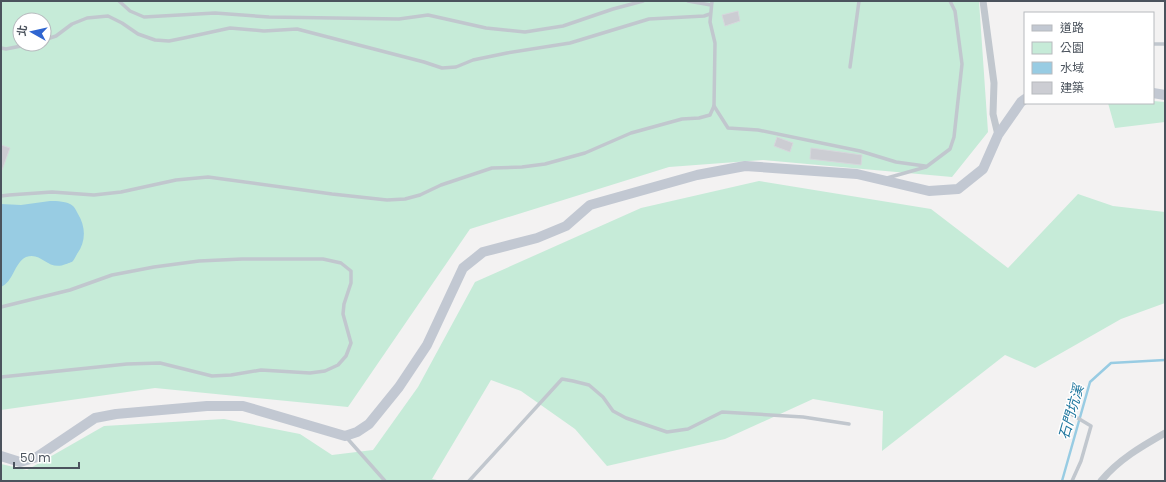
<svg xmlns="http://www.w3.org/2000/svg" width="1166" height="482" font-family="Poppins,'Noto Sans TC',sans-serif">
	<style>
		.green { fill: #c6ebd8; fill-rule: evenodd }
		.water { fill: #98cce3 }
		.lines { fill: none; stroke-linecap: round; stroke-linejoin: round }
		.stream { stroke: #98cce3; stroke-width: 2.5 }
		.building { fill: #cccdd3; stroke: #d6d7dc }
		.lane { stroke: #c1c7ce; stroke-width: 3.5 }
		.street { stroke: #c1c7ce; stroke-width: 7 }
		.secondary { stroke: #c2c8d2; stroke-width: 10 }
		.labels { text-anchor: middle; stroke-width: 3; stroke-linejoin: round; paint-order: stroke }
		.water-label { font-size: 14px; font-style: italic; fill: #1e769e; stroke: #fff }
	</style>
	<rect width="100%" height="100%" fill="#f3f2f2"/>
	<g class="green">
		<path d="M1,1H979L988,132L952,177L763,160L669,167L470,229L348,407L155,388L1,410ZM20,20H44V44H20Z"/>
		<path d="M1153,101L1165,102V122L1115,128L1108,103H1153Z"/>
		<path d="M759,181L931,209L1008,268L1078,194L1113,206L1165,212V303L1121,319L1035,368L1005,355L882,451L883,411L813,399L725,439L607,466L575,429L521,391L491,380L432,479L442,481H1V464L27,470L104,426L224,419L300,434L332,455L373,450L418,387L475,282L641,208Z"/>
	</g>
	<path class="water" d="M50,201C57,201 67,201 73,206C75,208 77,212 78,214C86,227 86,242 77,254C76,256 74,260 72,262C71,262 67,264 66,264C48,272 42,251 26,257C14,263 14,281 1,287V204L21,205Z"/>
	<g class="lines">
		<path class="stream" d="M1062,481L1090,382L1111,363L1165,360"/>
	</g>
	<g class="building">
		<path d="M738,11L740,21L725,26L722,15Z"/>
		<path d="M777,137L793,143L790,152L774,146Z"/>
		<path d="M1,145L10,148L2,170H1Z"/>
		<path d="M811,148L862,155L861,165L810,159Z"/>
	</g>
	<g class="lines">
		<g class="lane">
			<path d="M119,1L130,11L144,17L215,13L269,17L399,19L428,15L486,28L525,32L563,26L613,9L643,1"/>
			<path d="M688,1L711,5"/>
			<path d="M44,40L56,36L72,24L87,18L108,16L122,23L138,34L155,40L169,41L184,38L230,28L264,31L297,29L424,62L442,68L456,67L473,60L507,53L570,43L649,19L704,16L710,14"/>
			<path d="M1153,44H1165"/>
			<path d="M1,48L6,49L31,44"/>
			<path d="M850,67L859,1"/>
			<path d="M714,106L728,128L758,130L860,151L896,162L925,166"/>
			<path d="M887,178L926,167L950,149L954,137L962,64L955,11L950,1"/>
			<path d="M1,196L9,195L52,192L94,195L121,192L176,180L208,177L332,194L387,200L405,199L420,195L441,185L492,168L522,167L545,164L585,153L631,133L682,119L699,118L710,115L714,106L715,43L710,22L712,1"/>
			<path d="M1,307L70,290L112,275L154,267L199,261L242,259H323L341,263L351,271V283L344,304L343,314L351,343L346,356L338,365L325,371L310,373L261,370L231,375L212,376L160,363L127,364L1,377"/>
			<path d="M1071,414L1091,426L1081,461L1072,481"/>
			<path d="M346,437L385,481"/>
			<path d="M469,481L562,379L573,381L589,385L603,397L613,411L626,418L667,432L688,429L722,412L803,417L849,424"/>
		</g>
		<g class="street">
			<path d="M983,1L994,83L993,114L998,135"/>
			<path d="M1101,481C1118,460 1142,446 1165,433"/>
		</g>
		<g class="secondary">
			<path d="M1153,93L1165,95"/>
			<path d="M1,456L20,462L37,457L95,418L116,414L207,406H243L345,436L357,432L369,424L399,387L427,345L463,268L483,252L537,238L566,226L590,205L697,175L745,166L857,174L929,191L958,189L983,169L998,135L1021,102L1025,99"/>
		</g>
	</g>
	<g class="labels">
		<g class="water-label">
			<text transform="translate(1071 412) rotate(-74)" y="5">石門坑溪</text>
		</g>
	</g>
	<rect width="1166" height="482" fill="none" stroke="#4b535d" stroke-width="4"/>
	<rect x="1024" y="12" width="130" height="92" fill="#ffffff" stroke="#b7babe"/>
	<rect x="1032" y="25" width="20" height="6" fill="#c2c8d2" stroke="#b7babe"/>
	<text x="1060" y="32" font-size="12" fill="#4b535d">道路</text>
	<rect x="1032" y="42" width="20" height="12" fill="#c6ebd8" stroke="#b7babe"/>
	<text x="1060" y="52" font-size="12" fill="#4b535d">公園</text>
	<rect x="1032" y="62" width="20" height="12" fill="#98cce3" stroke="#b7babe"/>
	<text x="1060" y="72" font-size="12" fill="#4b535d">水域</text>
	<rect x="1032" y="82" width="20" height="12" fill="#cccdd3" stroke="#b7babe"/>
	<text x="1060" y="92" font-size="12" fill="#4b535d">建築</text>
	<g transform="translate(32 32) rotate(278)"><circle r="19" fill="#ffffff" stroke="#b7babe"/>
	<path d="M0-3L7 15L0 10L-7 15Z" fill="#2f65d0"/>
	<text y="-6" font-size="11" font-weight="bold" text-anchor="middle" fill="#4b535d">北</text>
	</g>
	<path d="M14 462v6h65v-6" fill="none" stroke="#4b535d" stroke-width="2"/>
	<text x="20" y="462" font-size="12" fill="#4b535d" stroke="#ffffff" stroke-width="3" paint-order="stroke">50 m</text>
</svg>
